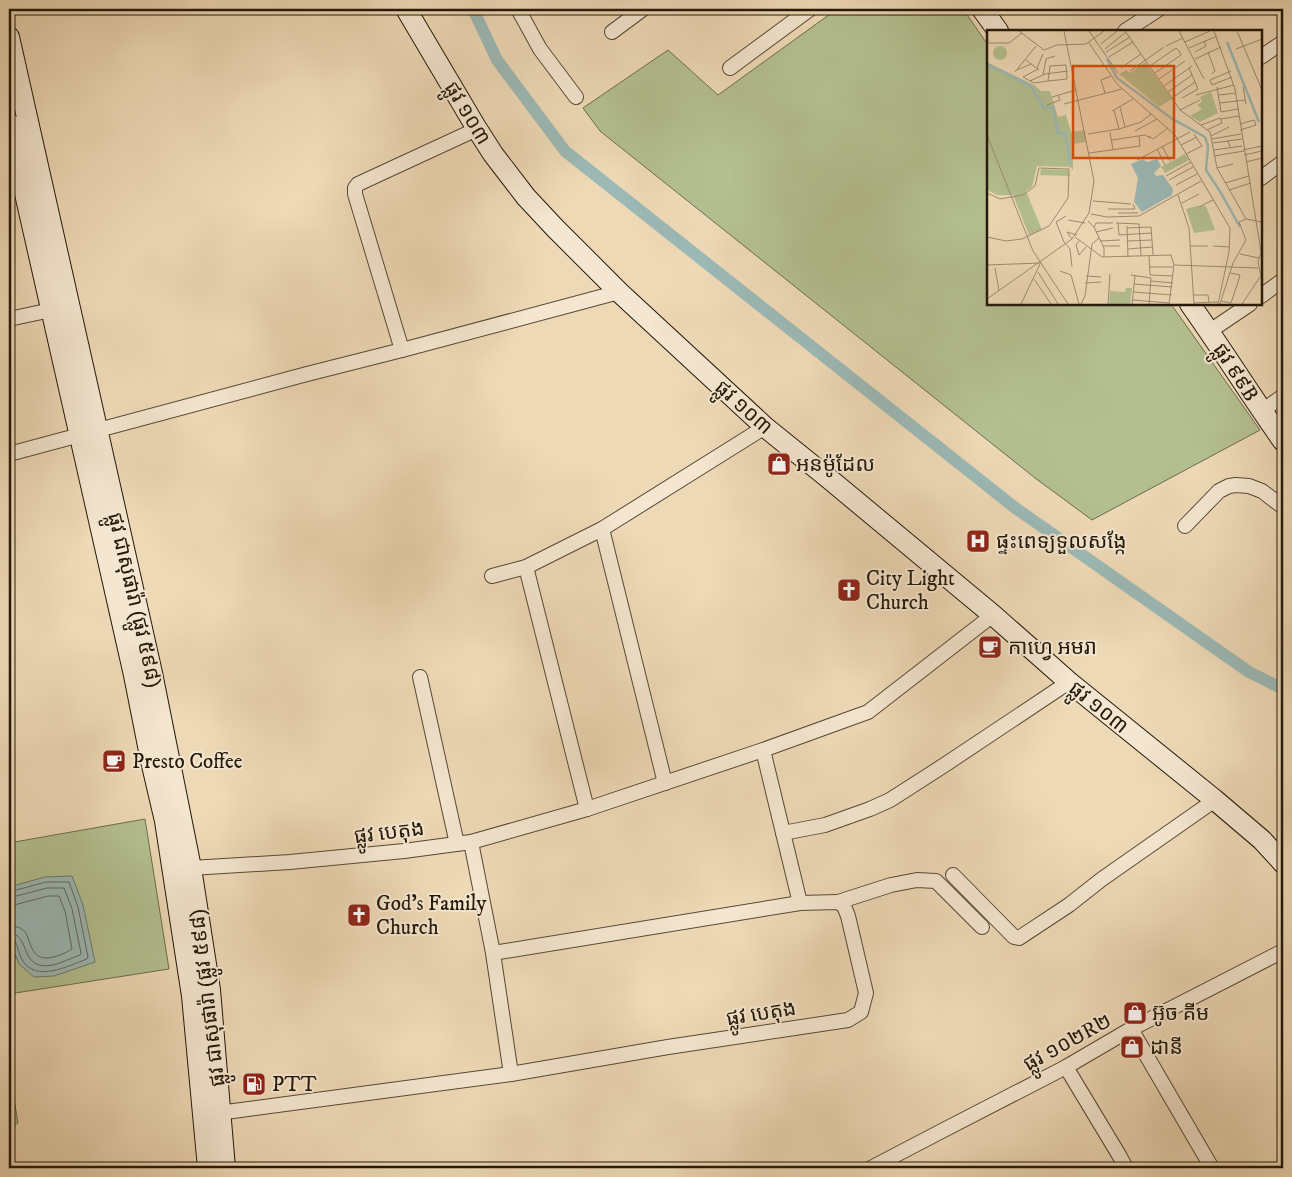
<svg xmlns="http://www.w3.org/2000/svg" width="1292" height="1177" font-family="'IM FELL DW Pica','Noto Sans Khmer',serif">
	<style>
		.green { fill: #b4c091; stroke: #6c6c4d }
		.water { fill: #9cb9b6; stroke: #6c7971 }
		.lines { fill: none; stroke-linecap: round; stroke-linejoin: round }
		.shore { stroke: #606860; stroke-width: 1 }
		.canal { stroke: #9cb9b6; stroke-width: 12 }
		.street-casing { stroke: #564834; stroke-width: 16 }
		.secondary-casing { stroke: #241809; stroke-width: 22 }
		.street { stroke: #f4e6d0; stroke-width: 14 }
		.secondary { stroke: #f4e6d0; stroke-width: 20 }
		.labels { text-anchor: middle; stroke-width: 4; stroke-linejoin: round; paint-order: stroke }
		.street-label { font-size: 21px; fill: #241809; stroke: #f4e6d0 }
		.poi-label { font-size: 21px; fill: #241809; stroke: #f4e6d0; text-anchor: start }
		.inset-river { fill: none; stroke: #9cb9b6; stroke-width: 2.5 }
		.inset-road { fill: none; stroke: #9d8c71; stroke-width: 1 }
		.view { fill: #d4520c; fill-opacity: 0.15; stroke: #d4520c; stroke-width: 2.5 }
		.inset-edge { fill: none; stroke: #241809; stroke-width: 2.5 }
	</style>
	<rect width="100%" height="100%" fill="#eed9b6"/>
	<filter id="stains"><feTurbulence type="fractalNoise" baseFrequency=".004" numOctaves="4"/><feColorMatrix values="0 0 0 0 .2 0 0 0 0 .09 0 0 0 0 .02 0 0 0 .5 -.17"/></filter>
	<radialGradient id="worn" r=".72"><stop offset=".6" stop-color="#630" stop-opacity="0"/><stop offset="1" stop-color="#630" stop-opacity=".3"/></radialGradient>
	<g class="green">
		<path d="M837,9H963L988,45V304H1171L1260,430L1092,520L1035,478L600,131L583,108L668,50L718,95Z"/>
		<path d="M145,819L169,969L9,994V843Z"/>
		<path d="M9,1069L18,1123L9,1127Z"/>
	</g>
	<path class="water" d="M72,876L83,905L95,962L54,976L34,977L19,964L9,939V887L45,877Z"/>
	<g class="lines">
		<g class="shore">
			<path d="M9,892L46,882H69L78,907L88,957L87,959C68,966 36,983 22,960C19,954 18,947 15,941L9,939"/>
			<path d="M9,898L47,888H64L72,909L81,953L80,955C71,958 62,963 53,965C18,972 32,934 9,933"/>
			<path d="M9,905H14L48,896H59L65,911L72,949C64,954 43,964 35,953C25,941 32,926 9,926"/>
		</g>
		<path class="canal" d="M473,9L497,60L565,151L1014,507L1249,672L1283,689"/>
		<g class="street-casing">
			<g id="street">
				<path d="M518,9L540,49L576,97"/>
				<path d="M1125,31L1159,9"/>
				<path d="M612,32L643,9"/>
				<path d="M1261,57L1283,42"/>
				<path d="M730,68L810,9"/>
				<path d="M1261,178L1283,162"/>
				<path d="M1261,296L1283,280"/>
				<path d="M9,319L51,310"/>
				<path d="M1210,331L1250,304"/>
				<path d="M402,350L355,194V188L358,184L477,129"/>
				<path d="M1262,411L1283,396"/>
				<path d="M9,454L307,374L402,350L619,292"/>
				<path d="M1185,526L1219,491L1229,486L1236,485L1249,486L1262,491L1283,507"/>
				<path d="M602,529L665,783"/>
				<path d="M526,567L587,809"/>
				<path d="M492,576L526,567L602,529L765,427"/>
				<path d="M420,677L457,844"/>
				<path d="M763,750L800,903"/>
				<path d="M783,833L825,825L870,809L890,800L946,764L1069,682"/>
				<path d="M471,842L493,953L511,1074"/>
				<path d="M191,868L290,862L404,851L471,842L587,809L763,750L868,712L993,615"/>
				<path d="M953,875L1014,937L1019,938L1069,905L1102,879L1215,800"/>
				<path d="M838,902L891,885L917,880L936,881L982,927"/>
				<path d="M1131,1029L1212,1168"/>
				<path d="M1066,1067L1119,1155L1126,1168"/>
				<path d="M211,1114L511,1074L668,1047L848,1020L861,1012L866,993L848,916L844,906L838,902L800,903L493,953"/>
				<path d="M871,1168L936,1134L1066,1067L1131,1029L1283,951"/>
			</g>
		</g>
		<g class="secondary-casing">
			<g id="secondary">
				<path d="M406,9L477,129L493,154L526,197L555,228L619,292L765,427L827,477L993,615L1069,682L1215,800L1262,840L1283,863"/>
				<path d="M982,9L998,31"/>
				<path d="M9,37L152,673L191,868L210,990L225,1168"/>
				<path d="M9,123L134,675L151,761L165,821L192,996L208,1168"/>
				<path d="M1190,304C1222,349 1251,396 1283,441"/>
			</g>
		</g>
		<use href="#street" class="street"/>
		<use href="#secondary" class="secondary"/>
	</g>
	<defs>
		<g id="shop-square" transform="scale(1.25)"><rect x="-9" y="-9" width="18" height="18" rx="4" fill="#8f2418" stroke="#f4e6d0"/><path d="M-5-2.5h2.3a2.7 3.5 0 0 1 5.4 0H5L5.5 6h-11ZM-1.5-2.5h3a1.5 2.3 0 0 0-3 0Z" fill="#fff"/></g>
		<g id="hospital-square" transform="scale(1.25)"><rect x="-9" y="-9" width="18" height="18" rx="4" fill="#8f2418" stroke="#f4e6d0"/><path d="M-5-5h3v3.5h4V-5h3V5h-3V1.5h-4V5h-3Z" fill="#fff"/></g>
		<g id="church-square" transform="scale(1.25)"><rect x="-9" y="-9" width="18" height="18" rx="4" fill="#8f2418" stroke="#f4e6d0"/><path d="M-1.2-6h2.4v3.5h3.3v2.4h-3.3V6h-2.4V-.1h-3.3v-2.4h3.3Z" fill="#fff"/></g>
		<g id="cafe-square" transform="scale(1.25)"><rect x="-9" y="-9" width="18" height="18" rx="4" fill="#8f2418" stroke="#f4e6d0"/><path d="M-5.5-4.5H6V0H3Q3 3.5 0 3.5H-2.5Q-5.5 3.5-5.5 0ZM3-3.2v2h1.7v-2ZM-6 4.5H4V6H-6Z" fill="#fff"/></g>
		<g id="fuel-square" transform="scale(1.25)"><rect x="-9" y="-9" width="18" height="18" rx="4" fill="#8f2418" stroke="#f4e6d0"/><path d="M-5.5-6h7V0h2V4h1.3V-2.5L3-4.5l.8-.8L6-3V5H2.5V1h-1V6h-7ZM-4.2-4.7v3.2H.2V-4.7Z" fill="#fff"/></g>
	</defs>
	<g fill-rule="evenodd">
		<use href="#shop-square" x="779" y="464"/>
		<use href="#hospital-square" x="978" y="541"/>
		<use href="#church-square" x="849" y="590"/>
		<use href="#cafe-square" x="990" y="647"/>
		<use href="#cafe-square" x="114" y="761"/>
		<use href="#church-square" x="359" y="915"/>
		<use href="#shop-square" x="1135" y="1013"/>
		<use href="#shop-square" x="1132" y="1047"/>
		<use href="#fuel-square" x="254" y="1084"/>
	</g>
	<g class="labels">
		<g class="street-label">
			<text transform="translate(468 113) rotate(59)" y="7">ផ្លូវ ១០៣</text>
			<text transform="translate(1236 372) rotate(57)" y="7">ផ្លូវ ៩៩B</text>
			<text transform="translate(744 407) rotate(42)" y="7">ផ្លូវ ១០៣</text>
			<text transform="translate(135 600) rotate(77)" y="7">ផ្លូវ ជាសុផារ៉ា (ផ្លូវ ៥៩៨)</text>
			<text transform="translate(1099 707) rotate(39)" y="7">ផ្លូវ ១០៣</text>
			<text transform="translate(389 832) rotate(-7)" y="7">ផ្លូវ បេតុង</text>
			<text transform="translate(207 998) rotate(-97)" y="7">ផ្លូវ ជាសុផារ៉ា (ផ្លូវ ៥៩៨)</text>
			<text transform="translate(761 1013) rotate(-9)" y="7">ផ្លូវ បេតុង</text>
			<text transform="translate(1067 1042) rotate(-29)" y="7">ផ្លូវ ១០២R២</text>
		</g>
		<g class="poi-label">
			<text x="796" y="471">អនម៉ូដែល</text>
			<text x="996" y="548">ផ្ទះពេទ្យទួលសង្កែ</text>
			<text x="866" y="585">City Light<tspan x="866" dy="24">Church</tspan></text>
			<text x="1008" y="654">កាហ្វេ អមរា</text>
			<text x="132" y="768">Presto Coffee</text>
			<text x="376" y="910">God's Family<tspan x="376" dy="24">Church</tspan></text>
			<text x="1152" y="1020">អ៊ូច គីម</text>
			<text x="1150" y="1054">ដានី</text>
			<text x="272" y="1091">PTT</text>
		</g>
	</g>
	<g transform="translate(987 30)">
		<rect width="275" height="275" fill="#eed9b6"/>
		<path d="M6 23a7 7 0 1 1 14 0a7 7 0 1 1-14 0ZM0,32L47,55L54,61H63L71,87L79,85L84,102L98,100L99,112L86,114V140L83,137L50,136L45,157L39,161L55,200L42,205L26,165H10L0,160ZM158,32L185,69L172,77L132,44L139,40L143,43ZM224,62L231,83L213,92L203,86L215,79L210,75L215,72L213,67ZM198,124L202,130L178,143L174,137ZM54,139L81,140L83,146L53,145ZM210,176H219L228,200L207,203L199,179ZM139,258H145L143,274H122L123,261L138,262Z" fill="#b4c091"/>
		<path d="M156,129L160,132L170,129L174,136L167,143L169,146L176,145L186,159L185,165L155,182L147,172L151,148L144,134Z" fill="#9cb9b6"/>
		<path class="inset-river" d="M240,12L272,92M120,29L130,48L184,88L218,107L221,116L219,140L234,163M0,34L44,56L56,77L66,78L71,103H78L84,135M234,163L253,197"/>
		<path class="inset-road" d="M32,1L57,20L70,15L99,14L117,1M102,1L131,43M138,1L193,80L223,102L230,138L259,189L275,192M192,1L217,49M227,1L248,59L274,222L271,232L275,251M250,1L275,60M198,12L223,1M0,13H22L35,3M102,13L130,54L188,105L243,198L242,222L231,274M114,14L130,1M179,16L196,8M202,18L230,6M118,19L139,2M249,19L275,9M119,22L143,7M208,22L219,16L217,11M221,22L228,41L225,44M122,27L146,12M208,29L234,17M39,30L52,40M163,36L189,18L192,21L194,25L168,43M50,38L56,24M134,38L154,24M51,39L36,47L47,53L61,51L80,49L79,35L63,36L61,51M30,40L44,34M143,41L177,17M244,41L223,50L225,55L245,47M28,42L49,16M56,45L59,29L68,26M172,49L198,31M43,51L58,44L81,41M177,56L205,36M230,57L234,82L251,79M256,57L259,74M181,62L205,45M118,63L114,50L124,46M209,65L247,55M232,65L249,63M65,67L89,60M185,68L208,52M195,68L211,59L202,38M233,73L258,70M77,74L135,59M60,75L73,70L71,65M133,77L138,97M127,80L132,99M193,80L213,70M125,81L146,69M234,89L252,86M253,94L267,90L269,95L253,100M214,95L233,88L235,93L220,100M148,101L170,89M123,102L126,120M101,104L132,99L154,92L164,84M0,105L46,221L81,274M162,106L166,109L181,98M224,106L242,97M225,109L254,104M125,110L158,105L163,108M226,113L241,111M194,115L210,107M175,116L183,131M243,117L241,111L255,109M170,119L178,135M227,120L255,116M256,120L275,116M102,123L153,116L152,106M199,124L215,116L207,104M257,125L275,121M227,126L257,121M150,130L203,102M259,132L275,128M230,138L246,134M179,146L204,132M182,150L206,137M238,153L262,146M189,155L210,144M242,160L264,153M0,163L13,169L36,165L48,156L52,138L82,139L81,168L62,196L35,209L19,211L0,207M191,165L202,198L207,274M106,171L144,174M195,173L212,164M212,177L226,170M121,179H148L146,174M131,183H151M104,184L120,187L152,186L214,151M79,186L69,192L77,212L83,219L85,237M81,190L98,193M101,191L107,197L117,218V227M129,193L152,194L154,226M131,193L132,205L165,203M140,196L141,227M107,197L109,193H126M140,198L164,197L166,225M109,202L126,198M88,207L115,227L184,225L187,235L182,274M85,209L80,202L90,205M92,211L89,215L92,225L99,217M113,211L133,210M140,211L165,210M116,216H133M204,216H221M226,216L243,217M141,219L165,217M253,224L272,228M162,226L163,245L186,246M0,235L54,233M187,235L271,238M162,237H186M8,238L12,261M73,241L84,245L92,274M51,242L71,274M144,245L164,248L162,274M99,246L114,247M47,249L64,274M164,251L186,253M98,253L114,252M147,254L185,257M146,262L185,265M206,265H221L222,272M0,269L85,209L102,183L107,151L77,1M146,270L182,273M234,271L244,273L251,252L253,245L243,243M207,273L231,272M34,274L53,234M94,274L98,266L105,214L112,208M121,274L123,244M145,274L148,246M233,274L246,233L259,210L252,192L259,189M255,274L273,247"/>
		<path class="view" d="M86,36H187V128H86Z"/>
		<rect width="275" height="275" class="inset-edge"/>
	</g>
	<rect width="1292" height="1177" fill="none" stroke="#eed9b6" stroke-width="30"/>
	<rect x="10" y="10" width="1272" height="1157" fill="none" stroke="#241809" stroke-width="2.5"/>
	<rect x="15" y="15" width="1262" height="1147" fill="none" stroke="#241809"/>
	<rect width="100%" height="100%" filter="url(#stains)"/>
	<rect width="100%" height="100%" fill="url(#worn)"/>
</svg>
